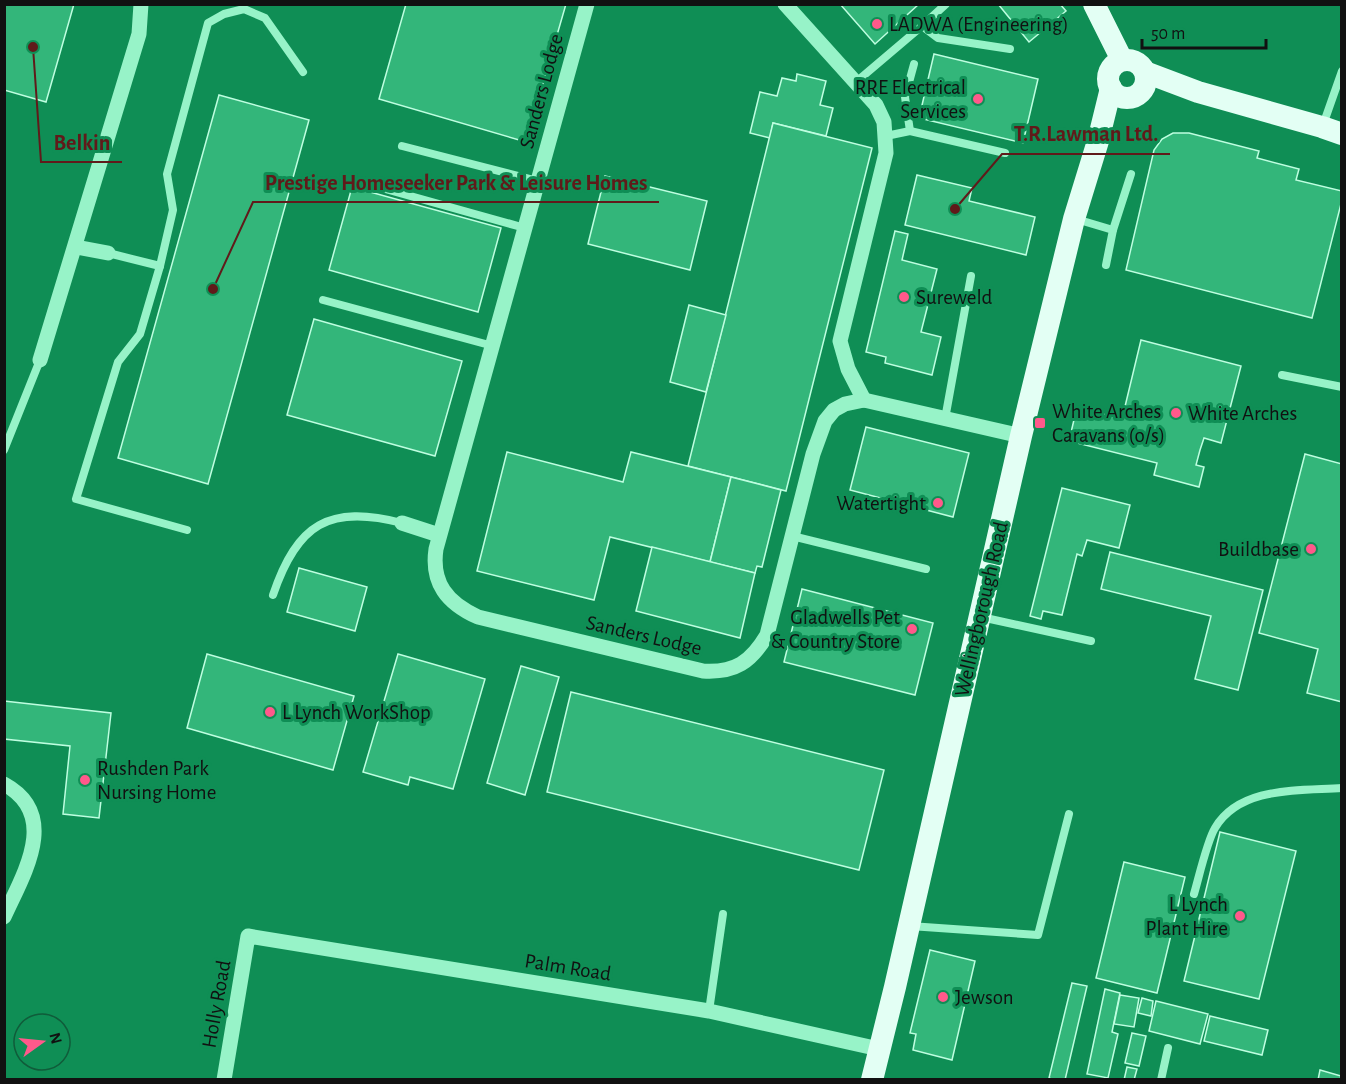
<svg xmlns="http://www.w3.org/2000/svg" width="1346" height="1084" font-family="'Alegreya Sans',sans-serif">
	<style>
		.building { fill: #33b67a; stroke: #befee0; stroke-width: 1.5 }
		.lines { fill: none; stroke-linecap: round; stroke-linejoin: round }
		.service { stroke: #97f3c8; stroke-width: 8 }
		.minor { stroke: #97f3c8; stroke-width: 15 }
		.primary { stroke: #e3fff4; stroke-width: 22 }
		.poi-dot { fill: #ff598b; stroke: #0f8e55; stroke-width: 2 }
		.labels { text-anchor: middle; stroke-width: 6; stroke-linejoin: round; paint-order: stroke }
		.poi-label { font-size: 21px; fill: #111; stroke: #0f8e55; text-anchor: start }
		.street-label { font-size: 21px; fill: #111; stroke: #0f8e55 }
		.leader { fill: none; stroke: #601a1a; stroke-width: 2 }
		.callout-dot { fill: #601a1a; stroke: #0f8e55; stroke-width: 2 }
		.callout-label { font-size: 22px; text-anchor: middle; font-weight: bold; fill: #601a1a; stroke: #0f8e55; stroke-width: 6; stroke-linejoin: round; paint-order: stroke }
	</style>
	<rect width="100%" height="100%" fill="#0f8e55"/>
	<g class="building">
		<path d="M4,4H74L46,102L4,90Z"/>
		<path d="M406,4H566L526,142L379,99Z"/>
		<path d="M840,4H919L875,44Z"/>
		<path d="M998,4H1060L1066,11L1029,42Z"/>
		<path d="M934,54L1038,79L1023,143L919,118Z"/>
		<path d="M797,74L826,81L820,105L833,108L826,136L773,123L770,138L750,133L760,92L777,96L782,78L796,81Z"/>
		<path d="M219,95L309,120L208,484L118,458Z"/>
		<path d="M773,123L872,148L786,491L688,466Z"/>
		<path d="M1173,133H1189L1259,151L1257,158L1299,169L1296,180L1342,191V200L1312,318L1126,270L1154,150L1162,139Z"/>
		<path d="M917,175L972,188L969,201L1035,217L1026,255L905,225Z"/>
		<path d="M605,176L707,201L690,270L588,244Z"/>
		<path d="M352,187L501,228L478,312L329,270Z"/>
		<path d="M895,231L908,234L902,260L937,269L921,332L941,337L932,375L885,363L886,357L866,352Z"/>
		<path d="M689,305L726,315L706,392L670,382Z"/>
		<path d="M314,319L462,361L435,456L287,415Z"/>
		<path d="M1141,340L1241,366L1221,443L1204,438L1200,450L1196,465L1204,467L1199,487L1154,475L1157,463L1069,441L1077,407L1122,419Z"/>
		<path d="M866,427L969,453L953,517L850,490Z"/>
		<path d="M507,452L623,482L631,452L731,477L710,562L610,537L594,600L477,571Z"/>
		<path d="M1305,454L1342,464V702L1307,693L1318,649L1259,633Z"/>
		<path d="M731,477L781,490L762,567L757,566L755,573L710,562Z"/>
		<path d="M1062,488L1130,505L1119,548L1087,540L1082,556L1077,554L1062,615L1043,611L1041,619L1030,616Z"/>
		<path d="M652,547L755,573L740,638L636,611Z"/>
		<path d="M1110,552L1263,590L1238,690L1195,679L1211,616L1101,589Z"/>
		<path d="M299,568L367,587L355,631L287,612Z"/>
		<path d="M802,589L933,623L915,695L784,662Z"/>
		<path d="M207,654L354,696L333,770L187,728Z"/>
		<path d="M398,654L485,679L453,789L410,777L408,785L363,772Z"/>
		<path d="M521,666L559,677L525,795L487,783Z"/>
		<path d="M571,692L884,770L859,870L547,792Z"/>
		<path d="M4,701L111,713L99,818L63,814L70,746L4,739Z"/>
		<path d="M1220,832L1296,851L1259,999L1184,981Z"/>
		<path d="M1124,862L1185,877L1157,993L1096,978Z"/>
		<path d="M930,950L975,961L952,1060L913,1050L916,1034L910,1033Z"/>
		<path d="M1072,983L1087,986L1065,1080H1054L1049,1078Z"/>
		<path d="M1105,989L1120,993L1112,1032L1118,1034L1108,1078L1087,1074Z"/>
		<path d="M1120,995L1139,998L1134,1027L1114,1024Z"/>
		<path d="M1142,998L1153,1001L1151,1016L1138,1013Z"/>
		<path d="M1156,1001L1208,1014L1200,1044L1149,1031Z"/>
		<path d="M1210,1016L1268,1030L1262,1055L1204,1041Z"/>
		<path d="M1132,1033L1146,1036L1139,1066L1125,1063Z"/>
		<path d="M1127,1067L1137,1069L1134,1080H1124Z"/>
		<path d="M1320,1070L1341,1076L1340,1080H1318Z"/>
	</g>
	<g class="lines">
		<g class="service">
			<path d="M922,26L946,4"/>
			<path d="M856,82L922,26L938,38L1010,49"/>
			<path d="M1323,125L1342,71"/>
			<path d="M910,131L905,97L914,64"/>
			<path d="M886,136L910,131L1005,153"/>
			<path d="M402,146L538,181"/>
			<path d="M371,185L525,228"/>
			<path d="M1076,219L1113,230L1106,265"/>
			<path d="M1113,230L1131,174"/>
			<path d="M108,253L160,266L140,334L118,362L76,499L187,530"/>
			<path d="M160,266L173,210L167,174L208,23L224,14L244,9L265,18L303,72"/>
			<path d="M323,300L493,346"/>
			<path d="M1282,375L1342,387"/>
			<path d="M945,419L971,276"/>
			<path d="M4,450L40,360"/>
			<path d="M792,536L926,569"/>
			<path d="M273,595C297,524 329,504 402,523"/>
			<path d="M981,617L1091,641"/>
			<path d="M1194,894C1199,877 1207,841 1215,828C1240,786 1299,791 1342,788"/>
			<path d="M910,926L1038,935L1069,814"/>
			<path d="M709,1011L723,914"/>
			<path d="M1161,1080L1168,1048"/>
		</g>
		<g class="minor">
			<path d="M587,4L436,549C431,583 447,603 478,617L703,671C735,673 751,662 767,635L813,454L825,421L834,410L845,404L864,400L1021,436"/>
			<path d="M785,4L876,105L884,122L886,153L840,341L848,369L864,400"/>
			<path d="M76,247L108,253"/>
			<path d="M40,360L139,34L141,4"/>
			<path d="M402,523L439,535"/>
			<path d="M4,784C61,815 23,875 4,917"/>
			<path d="M224,1080L248,936L709,1011L879,1049"/>
		</g>
		<g class="primary">
			<path d="M1094,4L1122,60"/>
			<circle cx="1127" cy="79" r="19"/>
			<path d="M1145,72L1198,92L1322,127L1342,134"/>
			<path d="M872,1080L895,987L1021,436L1074,219L1098,141L1111,88"/>
		</g>
	</g>
	<g class="poi-dot">
		<circle cx="877" cy="24" r="6"/>
		<circle cx="978" cy="99" r="6"/>
		<circle cx="904" cy="297" r="6"/>
		<circle cx="1176" cy="413" r="6"/>
		<rect x="1034" y="417" width="12" height="12" rx="3"/>
		<circle cx="938" cy="503" r="6"/>
		<circle cx="1311" cy="549" r="6"/>
		<circle cx="912" cy="629" r="6"/>
		<circle cx="270" cy="712" r="6"/>
		<circle cx="85" cy="780" r="6"/>
		<circle cx="1240" cy="916" r="6"/>
		<circle cx="943" cy="997" r="6"/>
	</g>
	<g class="labels">
		<g class="poi-label">
			<text x="889" y="31">LADWA (Engineering)</text>
			<text x="966" y="94" text-anchor="end">RRE Electrical<tspan x="966" dy="24">Services</tspan></text>
			<text x="916" y="304">Sureweld</text>
			<text x="1052" y="418">White Arches<tspan x="1052" dy="24">Caravans (o/s)</tspan></text>
			<text x="1188" y="420">White Arches</text>
			<text x="926" y="510" text-anchor="end">Watertight</text>
			<text x="1299" y="556" text-anchor="end">Buildbase</text>
			<text x="900" y="624" text-anchor="end">Gladwells Pet<tspan x="900" dy="24">&amp; Country Store</tspan></text>
			<text x="282" y="719">L Lynch WorkShop</text>
			<text x="97" y="775">Rushden Park<tspan x="97" dy="24">Nursing Home</tspan></text>
			<text x="1228" y="911" text-anchor="end">L Lynch<tspan x="1228" dy="24">Plant Hire</tspan></text>
			<text x="955" y="1004">Jewson</text>
		</g>
		<g class="street-label">
			<text transform="translate(541 91) rotate(-75)" y="7">Sanders Lodge</text>
			<text transform="translate(981 609) rotate(-77)" y="7">Wellingborough Road</text>
			<text transform="translate(644 635) rotate(13)" y="7">Sanders Lodge</text>
			<text transform="translate(568 967) rotate(9)" y="7">Palm Road</text>
			<text transform="translate(216 1004) rotate(-80)" y="7">Holly Road</text>
		</g>
	</g>
	<path class="leader" d="M955 209L1002 154H1170M33 47L41 162H122M213 289L253 202H659"/>
	<g class="callout-dot">
		<circle cx="955" cy="209" r="6"/>
		<circle cx="33" cy="47" r="6"/>
		<circle cx="213" cy="289" r="6"/>
	</g>
	<g class="callout-label">
		<text x="1086" y="141">T.R.Lawman Ltd.</text>
		<text x="82" y="150">Belkin</text>
		<text x="456" y="190">Prestige Homeseeker Park &amp; Leisure Homes</text>
	</g>
	<rect width="1346" height="1084" fill="none" stroke="#111111" stroke-width="12"/>
	<g transform="translate(42 1042) rotate(75)"><circle r="28" fill="#0f8e55" stroke="#105c3a" stroke-width="1.5"/>
	<path d="M0-4.5L10 22L0 15L-10 22Z" fill="#ff598b"/>
	<text y="-9" font-size="16" font-weight="bold" text-anchor="middle" fill="#111111">N</text>
	</g>
	<path d="M1142 39v9h124v-9" fill="none" stroke="#111111" stroke-width="3"/>
	<text x="1151" y="39" font-size="18" fill="#111111" stroke="#0f8e55" stroke-width="4.5" paint-order="stroke">50 m</text>
</svg>
